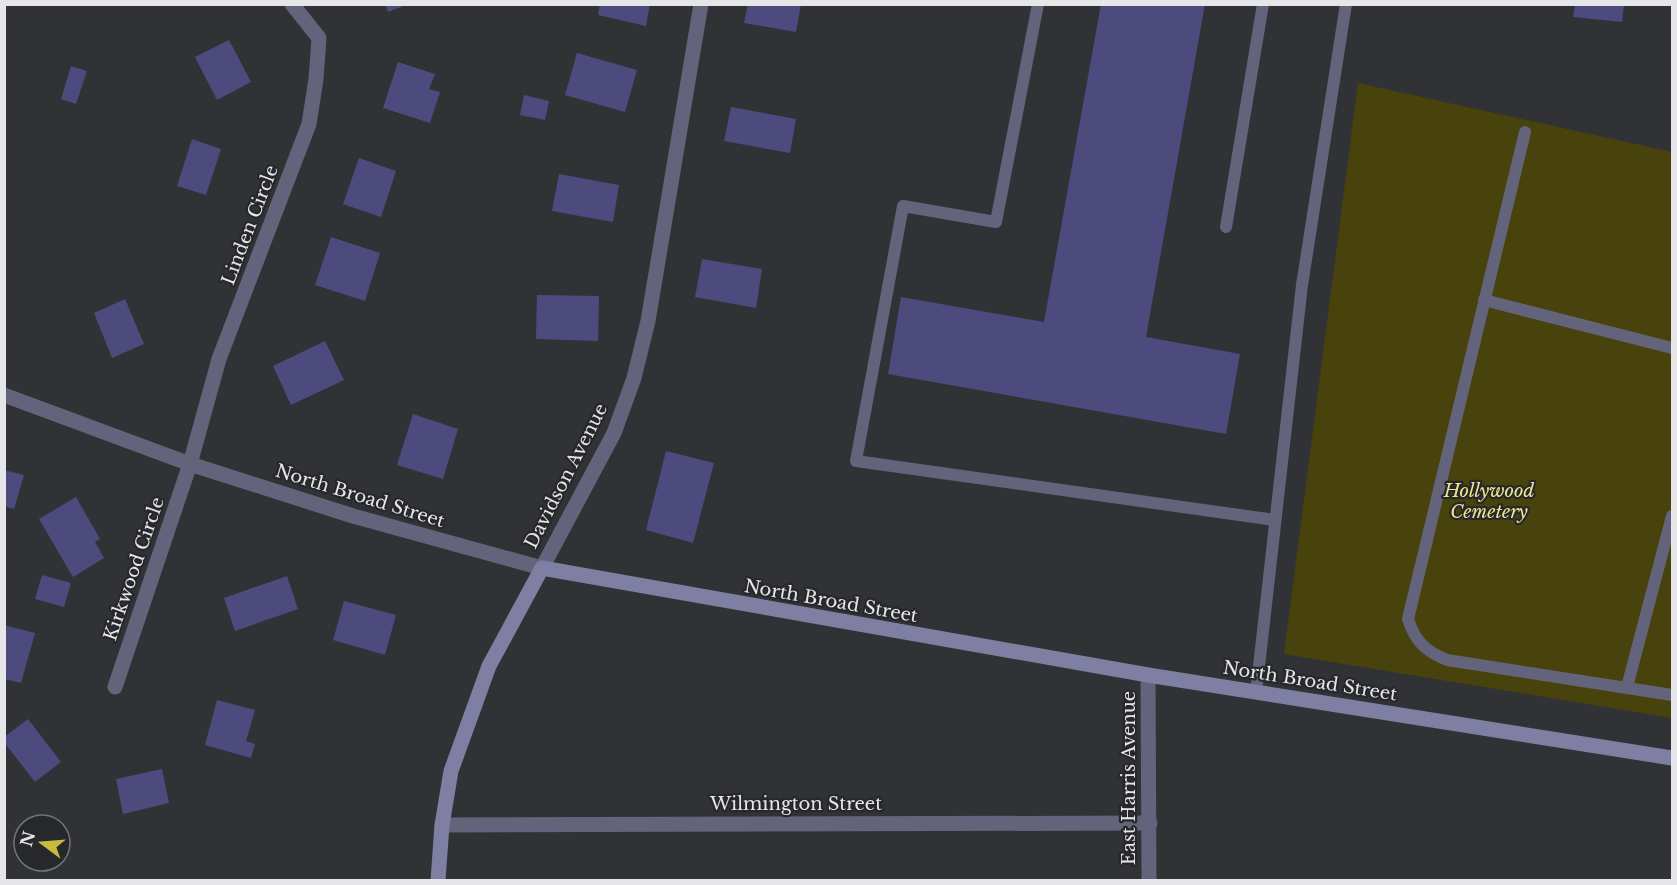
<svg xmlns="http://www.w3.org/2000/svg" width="1677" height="885" font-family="'Libre Baskerville',serif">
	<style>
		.green { fill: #48430c }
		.building { fill: #4d4b7d }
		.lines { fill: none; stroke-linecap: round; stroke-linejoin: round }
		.lane { stroke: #63647b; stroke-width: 12 }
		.street { stroke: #63647b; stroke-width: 15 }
		.secondary { stroke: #7f7fa4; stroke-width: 15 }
		.labels { text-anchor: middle; stroke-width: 4.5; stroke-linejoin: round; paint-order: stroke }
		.street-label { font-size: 18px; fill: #e6e6e8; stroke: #27282b }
		.park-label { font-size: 18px; font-style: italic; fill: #eee68d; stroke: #27282b }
	</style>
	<rect width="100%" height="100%" fill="#313235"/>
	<path class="green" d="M1358,83L1672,152V718L1284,654Z"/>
	<g class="building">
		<path d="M385,4H406V5L388,12Z"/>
		<path d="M600,4H650L646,26L598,15Z"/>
		<path d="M748,4H801L796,32L744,23Z"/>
		<path d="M1101,4H1205L1146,337L1240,354L1226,434L888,374L901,297L1044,322Z"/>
		<path d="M1575,4H1624L1622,22L1573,17Z"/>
		<path d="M229,40L251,82L217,100L195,57Z"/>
		<path d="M577,53L637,70L625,112L565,95Z"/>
		<path d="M398,62L435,74L429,89L440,92L430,123L383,108Z"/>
		<path d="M71,66L87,71L76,104L61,99Z"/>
		<path d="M524,95L549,101L545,120L520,115Z"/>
		<path d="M731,107L796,119L790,153L724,141Z"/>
		<path d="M192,139L221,149L206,195L177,186Z"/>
		<path d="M359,158L396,171L381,217L343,204Z"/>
		<path d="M559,174L619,185L613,222L552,211Z"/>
		<path d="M331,237L380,253L365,301L315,285Z"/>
		<path d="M702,259L762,269L756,308L695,297Z"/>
		<path d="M537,295L599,296L598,341L536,339Z"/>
		<path d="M125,299L144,344L112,358L94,313Z"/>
		<path d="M325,341L344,380L291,405L273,366Z"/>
		<path d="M413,414L458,429L443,479L397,465Z"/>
		<path d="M666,451L714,463L693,543L646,530Z"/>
		<path d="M4,470L24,475L14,509L4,506Z"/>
		<path d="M76,497L100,539L95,542L104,558L73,577L39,519Z"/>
		<path d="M42,575L71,583L64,607L35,599Z"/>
		<path d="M287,576L298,609L235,631L224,598Z"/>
		<path d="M344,601L396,615L385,655L333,640Z"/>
		<path d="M4,625L35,633L21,683L4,679Z"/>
		<path d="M217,700L255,710L246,741L255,744L251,758L205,745Z"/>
		<path d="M28,719L61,762L35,782L4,742V737Z"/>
		<path d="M162,769L169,803L123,814L116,779Z"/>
	</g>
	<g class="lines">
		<g class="lane">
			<path d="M1038,4L996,222L903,206L856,461L1275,520"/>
			<path d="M1525,132L1408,619C1415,641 1425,651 1447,660L1672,695"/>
			<path d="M1226,227L1263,4"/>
			<path d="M1484,300L1672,348"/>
			<path d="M1627,687L1672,516"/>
			<path d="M1256,693L1302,285L1346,4"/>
		</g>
		<g class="street">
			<path d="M4,395L190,464L353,516L542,568L614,433L634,378L648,321L701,4"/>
			<path d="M1148,675L1149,880"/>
			<path d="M115,687L190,464L219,359L309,124L316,79L319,38L292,4"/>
			<path d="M442,825L1150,823"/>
		</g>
		<path class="secondary" d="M438,880L442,825L451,771L489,666L542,568L1148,675L1672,758"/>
	</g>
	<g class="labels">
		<g class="street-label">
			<text transform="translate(250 225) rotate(-69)" y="6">Linden Circle</text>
			<text transform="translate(566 476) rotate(-63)" y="6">Davidson Avenue</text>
			<text transform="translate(360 496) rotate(17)" y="6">North Broad Street</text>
			<text transform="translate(134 569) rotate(-71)" y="6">Kirkwood Circle</text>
			<text transform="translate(831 601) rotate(10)" y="6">North Broad Street</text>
			<text transform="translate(1310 681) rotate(9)" y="6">North Broad Street</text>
			<text transform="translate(1129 778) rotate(-90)" y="6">East Harris Avenue</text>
			<text x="796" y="810">Wilmington Street</text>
		</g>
		<g class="park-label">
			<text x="1489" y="497">Hollywood<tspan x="1489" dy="21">Cemetery</tspan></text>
		</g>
	</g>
	<rect width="1677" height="885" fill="none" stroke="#e6e6e8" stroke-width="12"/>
	<g transform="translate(42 843) rotate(286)"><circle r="28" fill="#27282b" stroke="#737477" stroke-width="1.5"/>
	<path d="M0-4.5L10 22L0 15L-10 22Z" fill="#c7bb3b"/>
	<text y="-9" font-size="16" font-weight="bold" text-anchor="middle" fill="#e6e6e8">N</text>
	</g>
</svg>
